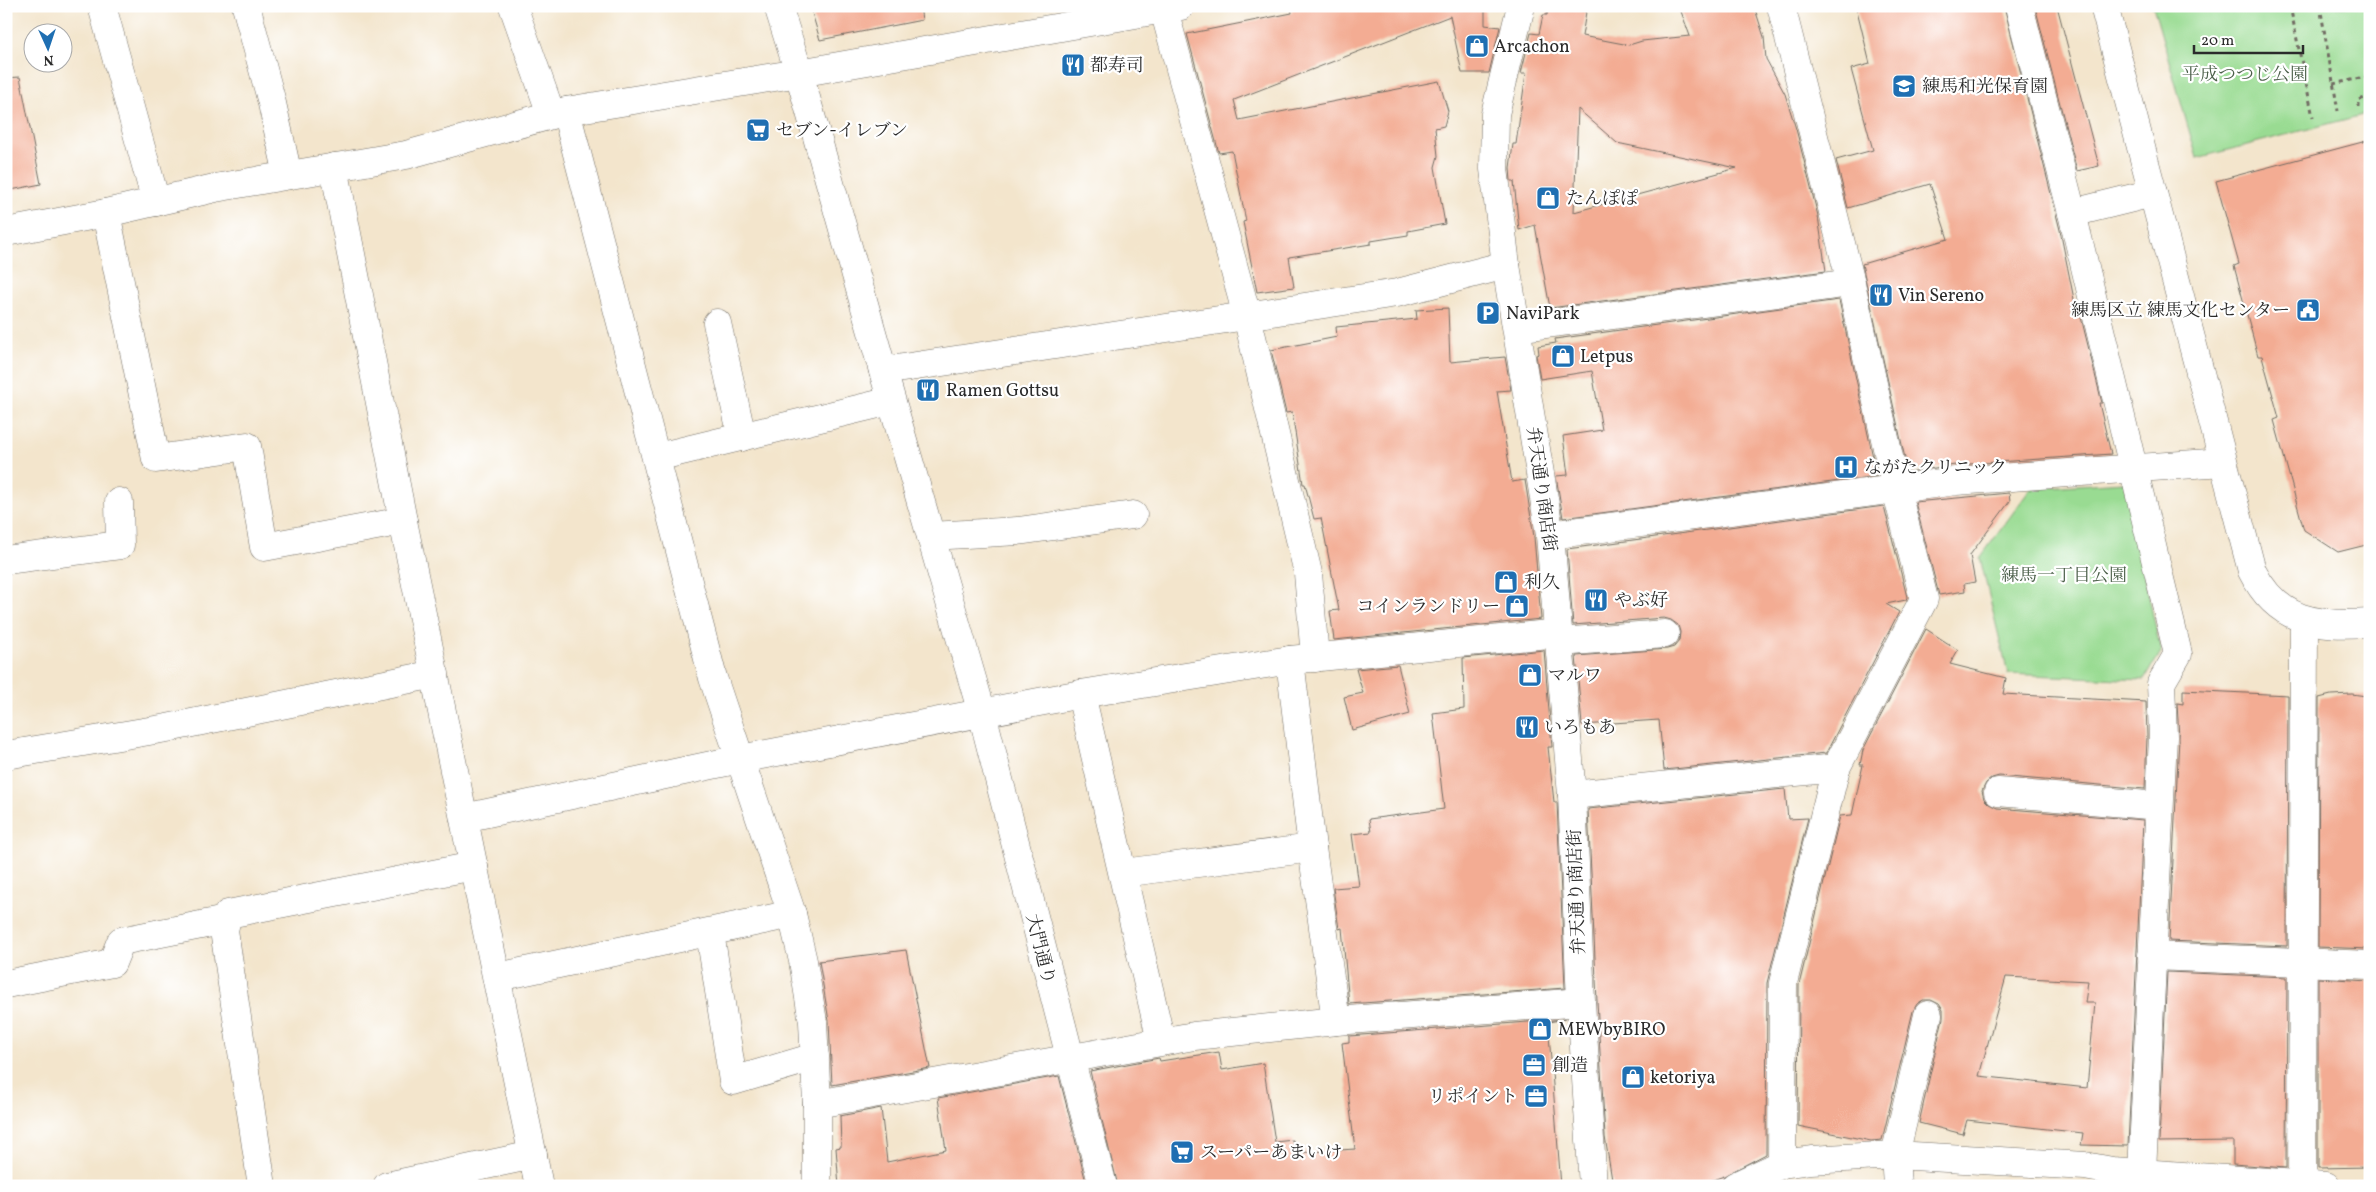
<svg xmlns="http://www.w3.org/2000/svg" width="2376" height="1192" font-family="Vollkorn,'Noto Serif JP',serif">
	<style>
		.green { fill: #99db92; stroke: #62835e }
		.building { fill: #f3ac93; fill-rule: evenodd }
		.lines { fill: none; stroke-linecap: round; stroke-linejoin: round }
		.minor-casing { stroke: #716c63; stroke-width: 29 }
		.major-casing { stroke: #716c63; stroke-width: 29 }
		.path { stroke: #716c63; stroke-width: 3; stroke-dasharray: 4 4; stroke-linecap: butt }
		.minor { stroke: #fff; stroke-width: 28 }
		.major { stroke: #fff; stroke-width: 28 }
		.labels { text-anchor: middle; stroke-width: 4.5; stroke-linejoin: round; paint-order: stroke }
		.poi-label { font-size: 18px; fill: #2b2b2b; stroke: #fff; text-anchor: start }
		.park-label { font-size: 18px; fill: #4c604a; stroke: #fff }
		.street-label { font-size: 18px; fill: #2b2b2b; stroke: #fff }
	</style>
	<rect width="100%" height="100%" fill="#fff"/>
	<filter id="ink" filterUnits="userSpaceOnUse"><feTurbulence type="fractalNoise" baseFrequency=".02" numOctaves="2"/><feDisplacementMap in="SourceGraphic" scale="10" xChannelSelector="R" yChannelSelector="G"/><feConvolveMatrix kernelMatrix="1 2 1 2 8 2 1 2 1" color-interpolation-filters="sRGB"/></filter>
	<filter id="wash" filterUnits="userSpaceOnUse"><feTurbulence type="fractalNoise" baseFrequency=".0096" numOctaves="4" result="noise"/><feDisplacementMap in="SourceGraphic" scale="20" xChannelSelector="R" yChannelSelector="G"/><feGaussianBlur stdDeviation="1.12" result="paint"/><feColorMatrix in="noise" values="0 0 0 0 0 0 0 0 0 0 0 0 0 0 0 0 0 1.4 0 .05"/><feComposite in="paint" operator="in"/></filter>
	<g filter="url(#wash)">
		<rect width="100%" height="100%" fill="#f3e5cc"/>
		<g class="green">
			<path d="M2153,6H2370V113L2197,158Z"/>
			<path d="M2124,482L2161,652L2144,680L2008,674L1980,558L2031,488Z"/>
		</g>
		<g id="blocks">
			<g class="building">
				<path d="M810,6H920L922,20L820,40Z"/>
				<path d="M1291,6H1485V25L1500,27L1489,73H1462L1450,16L1234,100L1239,120L1439,81L1448,111L1444,126L1435,128L1438,156L1435,167L1445,224L1408,231V235L1371,241V244L1289,257L1294,287L1257,292L1243,222L1246,221L1232,151L1219,153L1187,34L1292,13Z"/>
				<path d="M1548,6H1587L1582,36L1629,45L1642,41L1690,36L1679,6H1754L1764,37L1766,59L1785,94L1796,129L1818,216L1826,271L1550,308L1535,225L1519,230L1514,181H1511L1510,168L1513,144H1516L1526,73H1521L1531,33L1539,34L1543,15H1547ZM1578,109L1617,143L1737,168L1574,212Z"/>
				<path d="M1856,6H2004L2060,230L2077,314L2080,313L2102,403H2099L2111,454L1955,465L1908,472L1862,264L1948,239L1930,184L1848,208L1836,160L1873,150L1851,69L1870,64Z"/>
				<path d="M2035,6H2057L2099,166L2077,171Z"/>
				<path d="M20,77L41,184L6,191V78Z"/>
				<path d="M2370,140V544L2338,552L2304,530L2274,420L2279,418L2262,356H2258L2234,266L2239,264L2216,181Z"/>
				<path d="M1839,300L1877,476L1563,518L1556,476L1568,475L1563,436L1602,430L1592,371L1540,379L1536,355L1539,354L1538,346L1556,343L1555,339Z"/>
				<path d="M1448,308L1450,362L1505,357L1511,390L1497,391L1512,482L1525,480L1534,537L1541,619L1334,640L1330,611L1339,610L1321,518L1314,519L1305,484H1303L1292,412L1286,413L1271,350L1337,337L1336,327L1417,319L1416,310Z"/>
				<path d="M2009,493L2010,501L1970,555L1975,582L1964,584L1965,591L1939,595L1915,502Z"/>
				<path d="M1884,506L1907,597L1906,600L1886,604L1899,612L1826,753L1664,770L1659,720L1582,725L1576,656L1667,649L1674,647L1679,641L1680,632L1678,625L1671,620L1664,618L1573,625L1567,549Z"/>
				<path d="M1926,629L1958,650L1950,664L2006,678L2003,694L2146,702L2147,737L2145,789L1999,776L1992,778L1986,783L1982,791L1984,799L1989,804L1997,808L2143,820L2128,1146L2081,1145L2083,1133L1967,1120L1963,1134L1919,1123L1943,1018V1010L1939,1004L1931,1000H1923L1917,1004L1913,1011L1882,1140L1871,1141L1798,1126L1799,985L1840,816L1852,815L1863,765H1860L1863,750ZM2006,977L2088,981L2085,1003H2095L2087,1088L1979,1076Z"/>
				<path d="M1544,650L1552,747H1548L1554,802H1557L1565,988L1349,1004L1342,928L1339,929L1333,888L1359,886L1352,834L1371,832L1369,819L1444,809L1433,713L1464,709L1463,658Z"/>
				<path d="M1398,665L1410,714L1352,730L1344,697L1363,693L1356,669Z"/>
				<path d="M2183,690L2288,695L2287,946L2169,941L2179,738L2177,703L2183,704Z"/>
				<path d="M2352,694L2366,696L2370,726V949L2318,947L2319,698L2331,695Z"/>
				<path d="M1785,789L1788,819L1808,818L1767,983L1766,1154L1724,1176L1696,1186H1613L1605,1137L1597,1001L1588,809Z"/>
				<path d="M906,950L930,1068L832,1085L829,1021L819,961Z"/>
				<path d="M2167,972L2287,977L2286,1168L2233,1164V1141L2159,1142Z"/>
				<path d="M2318,978L2370,981V1167L2318,1168Z"/>
				<path d="M1566,1019L1548,1022L1561,1186H1118L1090,1071L1159,1058L1160,1061L1219,1052L1222,1070L1263,1063L1275,1142L1293,1140L1295,1153L1355,1149L1342,1043L1349,1042V1036Z"/>
				<path d="M1059,1076L1087,1186H839L836,1148L841,1147L840,1116L881,1108L887,1162L946,1150L938,1098Z"/>
			</g>
		</g>
	</g>
	<g filter="url(#ink)">
		<use href="#blocks" fill-opacity="0" stroke="#716c63" stroke-width="1"/>
		<g class="lines">
			<g class="minor-casing">
				<g id="minor">
					<path d="M102,6L156,202"/>
					<path d="M246,6L271,99L288,175"/>
					<path d="M513,6L551,114"/>
					<path d="M778,6L799,73L883,371L982,713L1103,1186"/>
					<path d="M1163,6L1247,316L1308,573L1315,658"/>
					<path d="M1781,6L1851,283L1896,489L1924,599L1836,768L1783,983L1782,1164"/>
					<path d="M2019,6L2072,213L2178,654L2161,683L2163,737L2142,1172"/>
					<path d="M2104,6L2252,571C2278,623 2317,626 2370,623"/>
					<path d="M566,111L713,678L792,914L803,961L813,1022L817,1104V1186"/>
					<path d="M334,167L403,521L539,1186"/>
					<path d="M106,213L156,459L247,446L264,547L403,521"/>
					<path d="M2072,213L2153,193"/>
					<path d="M6,232L106,213L215,188L406,155L566,111L799,73L1181,6"/>
					<path d="M717,323L742,437"/>
					<path d="M1517,328L1851,283"/>
					<path d="M883,371L1397,293L1506,265"/>
					<path d="M657,457L891,401"/>
					<path d="M1550,535L1956,481L2223,462"/>
					<path d="M931,536L1018,531L1133,515"/>
					<path d="M6,560L120,545L119,502"/>
					<path d="M1560,642L1665,634"/>
					<path d="M1290,660L1312,848L1336,1021"/>
					<path d="M1081,694L1161,1041"/>
					<path d="M6,755L167,728L435,674"/>
					<path d="M1998,792L2159,806"/>
					<path d="M1572,795L1836,768"/>
					<path d="M464,818L740,759L1081,694L1290,660L1559,633"/>
					<path d="M1123,873L1312,848"/>
					<path d="M710,933L733,1081L815,1057"/>
					<path d="M2152,956L2370,965"/>
					<path d="M498,977L792,914"/>
					<path d="M6,984L112,963L121,941L226,920"/>
					<path d="M817,1104L1194,1036L1336,1021L1581,1002"/>
					<path d="M2302,1185L2304,620"/>
					<path d="M262,1186L224,930L228,914L474,866"/>
					<path d="M387,1186L533,1155"/>
					<path d="M1735,1186L1782,1164L1811,1160L1895,1155L2085,1166L2112,1171L2326,1186"/>
					<path d="M1897,1186L1895,1155L1928,1015"/>
				</g>
			</g>
			<g class="major-casing">
				<path id="major" d="M1521,6L1495,114L1494,169L1506,265L1550,535L1572,795L1581,1002L1593,1186"/>
			</g>
			<g class="path">
				<path d="M2290,6L2313,117"/>
				<path d="M2320,6L2338,111"/>
				<path d="M2333,84L2370,76"/>
				<path d="M2359,107V100L2370,96"/>
			</g>
			<use href="#minor" class="minor"/>
			<use href="#major" class="major"/>
		</g>
	</g>
	<defs>
		<g id="shop-square" transform="scale(1.25)"><rect x="-9" y="-9" width="18" height="18" rx="4" fill="#1f6fb2" stroke="#fff"/><path d="M-5-2.5h2.3a2.7 3.5 0 0 1 5.4 0H5L5.5 6h-11ZM-1.5-2.5h3a1.5 2.3 0 0 0-3 0Z" fill="#fff"/></g>
		<g id="restaurant-square" transform="scale(1.25)"><rect x="-9" y="-9" width="18" height="18" rx="4" fill="#1f6fb2" stroke="#fff"/><path d="M-5-6h1v4h1v-4h1v4h1v-4h1v5L-1.5 .5V6h-2V.5L-5-1ZM5-6V6H3V1.5H1.5Q1.5-4 5-6Z" fill="#fff"/></g>
		<g id="school-square" transform="scale(1.25)"><rect x="-9" y="-9" width="18" height="18" rx="4" fill="#1f6fb2" stroke="#fff"/><path d="M0-5L7-2L0 1L-7-2ZM-4 1L0 2.5L4 1V4Q0 6-4 4Z" fill="#fff"/></g>
		<g id="supermarket-square" transform="scale(1.25)"><rect x="-9" y="-9" width="18" height="18" rx="4" fill="#1f6fb2" stroke="#fff"/><path d="M-6-5.5h2.5l.6 2H6L4.5 2H-2.5L-4.4-4H-6ZM-1.5 3.2a1.3 1.3 0 1 0 .1 0ZM3 3.2a1.3 1.3 0 1 0 .1 0Z" fill="#fff"/></g>
		<g id="civic-square" transform="scale(1.25)"><rect x="-9" y="-9" width="18" height="18" rx="4" fill="#1f6fb2" stroke="#fff"/><path d="M-.6-6.5H3V-4.5H.6V-3L4-1V1h2V6H-6V1h2V-1L-.6-3ZM-1.2 2.5V6h2.4V2.5Z" fill="#fff"/></g>
		<g id="parking-square" transform="scale(1.25)"><rect x="-9" y="-9" width="18" height="18" rx="4" fill="#1f6fb2" stroke="#fff"/><path d="M-3.5-5.5H1a3.5 3.5 0 0 1 0 7H-1V5.5H-3.5ZM-1-3.4V-.6H.8a1.4 1.4 0 0 0 0-2.8Z" fill="#fff"/></g>
		<g id="hospital-square" transform="scale(1.25)"><rect x="-9" y="-9" width="18" height="18" rx="4" fill="#1f6fb2" stroke="#fff"/><path d="M-5-5h3v3.5h4V-5h3V5h-3V1.5h-4V5h-3Z" fill="#fff"/></g>
		<g id="office-square" transform="scale(1.25)"><rect x="-9" y="-9" width="18" height="18" rx="4" fill="#1f6fb2" stroke="#fff"/><path d="M-6-3h4V-5.5h4V-3h4V5H-6ZM-1-4.5V-3h2v-1.5ZM-6 0V1H6V0Z" fill="#fff"/></g>
	</defs>
	<g fill-rule="evenodd">
		<use href="#shop-square" x="1477" y="46"/>
		<use href="#restaurant-square" x="1073" y="65"/>
		<use href="#school-square" x="1904" y="86"/>
		<use href="#supermarket-square" x="758" y="130"/>
		<use href="#shop-square" x="1548" y="198"/>
		<use href="#restaurant-square" x="1881" y="295"/>
		<use href="#civic-square" x="2308" y="310"/>
		<use href="#parking-square" x="1488" y="313"/>
		<use href="#shop-square" x="1563" y="356"/>
		<use href="#restaurant-square" x="928" y="390"/>
		<use href="#hospital-square" x="1846" y="467"/>
		<use href="#shop-square" x="1506" y="582"/>
		<use href="#restaurant-square" x="1596" y="600"/>
		<use href="#shop-square" x="1517" y="606"/>
		<use href="#shop-square" x="1530" y="675"/>
		<use href="#restaurant-square" x="1527" y="727"/>
		<use href="#shop-square" x="1540" y="1029"/>
		<use href="#office-square" x="1534" y="1065"/>
		<use href="#shop-square" x="1633" y="1077"/>
		<use href="#office-square" x="1536" y="1096"/>
		<use href="#supermarket-square" x="1182" y="1152"/>
	</g>
	<g class="labels">
		<g class="poi-label">
			<text x="1494" y="52">Arcachon</text>
			<text x="1090" y="71">都寿司</text>
			<text x="1922" y="92">練馬和光保育園</text>
			<text x="776" y="136">セブン-イレブン</text>
			<text x="1566" y="204">たんぽぽ</text>
			<text x="1898" y="301">Vin Sereno</text>
			<text x="2290" y="316" text-anchor="end">練馬区立 練馬文化センター</text>
			<text x="1506" y="319">NaviPark</text>
			<text x="1580" y="362">Letpus</text>
			<text x="946" y="396">Ramen Gottsu</text>
			<text x="1864" y="473">ながたクリニック</text>
			<text x="1524" y="588">利久</text>
			<text x="1614" y="606">やぶ好</text>
			<text x="1500" y="612" text-anchor="end">コインランドリー</text>
			<text x="1548" y="681">マルワ</text>
			<text x="1544" y="733">いろもあ</text>
			<text x="1558" y="1035">MEWbyBIRO</text>
			<text x="1552" y="1071">創造</text>
			<text x="1650" y="1083">ketoriya</text>
			<text x="1518" y="1102" text-anchor="end">リポイント</text>
			<text x="1200" y="1158">スーパーあまいけ</text>
		</g>
		<g class="park-label">
			<text x="2245" y="80">平成つつじ公園</text>
			<text x="2064" y="581">練馬一丁目公園</text>
		</g>
		<g class="street-label">
			<text transform="translate(1542 489) rotate(82)" y="6">弁天通り商店街</text>
			<text transform="translate(1576 892) rotate(-92)" y="6">弁天通り商店街</text>
			<text transform="translate(1041 949) rotate(76)" y="6">大門通り</text>
		</g>
	</g>
	<rect width="2376" height="1192" fill="none" stroke="#fff" stroke-width="25"/>
	<g transform="translate(48 48) rotate(177)"><circle r="24" fill="#ffffff" stroke="#aaaaaa"/>
	<path d="M0-4L9 19L0 12L-9 19Z" fill="#1f6fb2"/>
	<text y="-8" font-size="14" font-weight="bold" text-anchor="middle" fill="#2b2b2b">N</text>
	</g>
	<path d="M2194 45v8h109v-8" fill="none" stroke="#2b2b2b" stroke-width="2.5"/>
	<text x="2201" y="45" font-size="15" fill="#2b2b2b" stroke="#ffffff" stroke-width="4" paint-order="stroke">20 m</text>
</svg>
